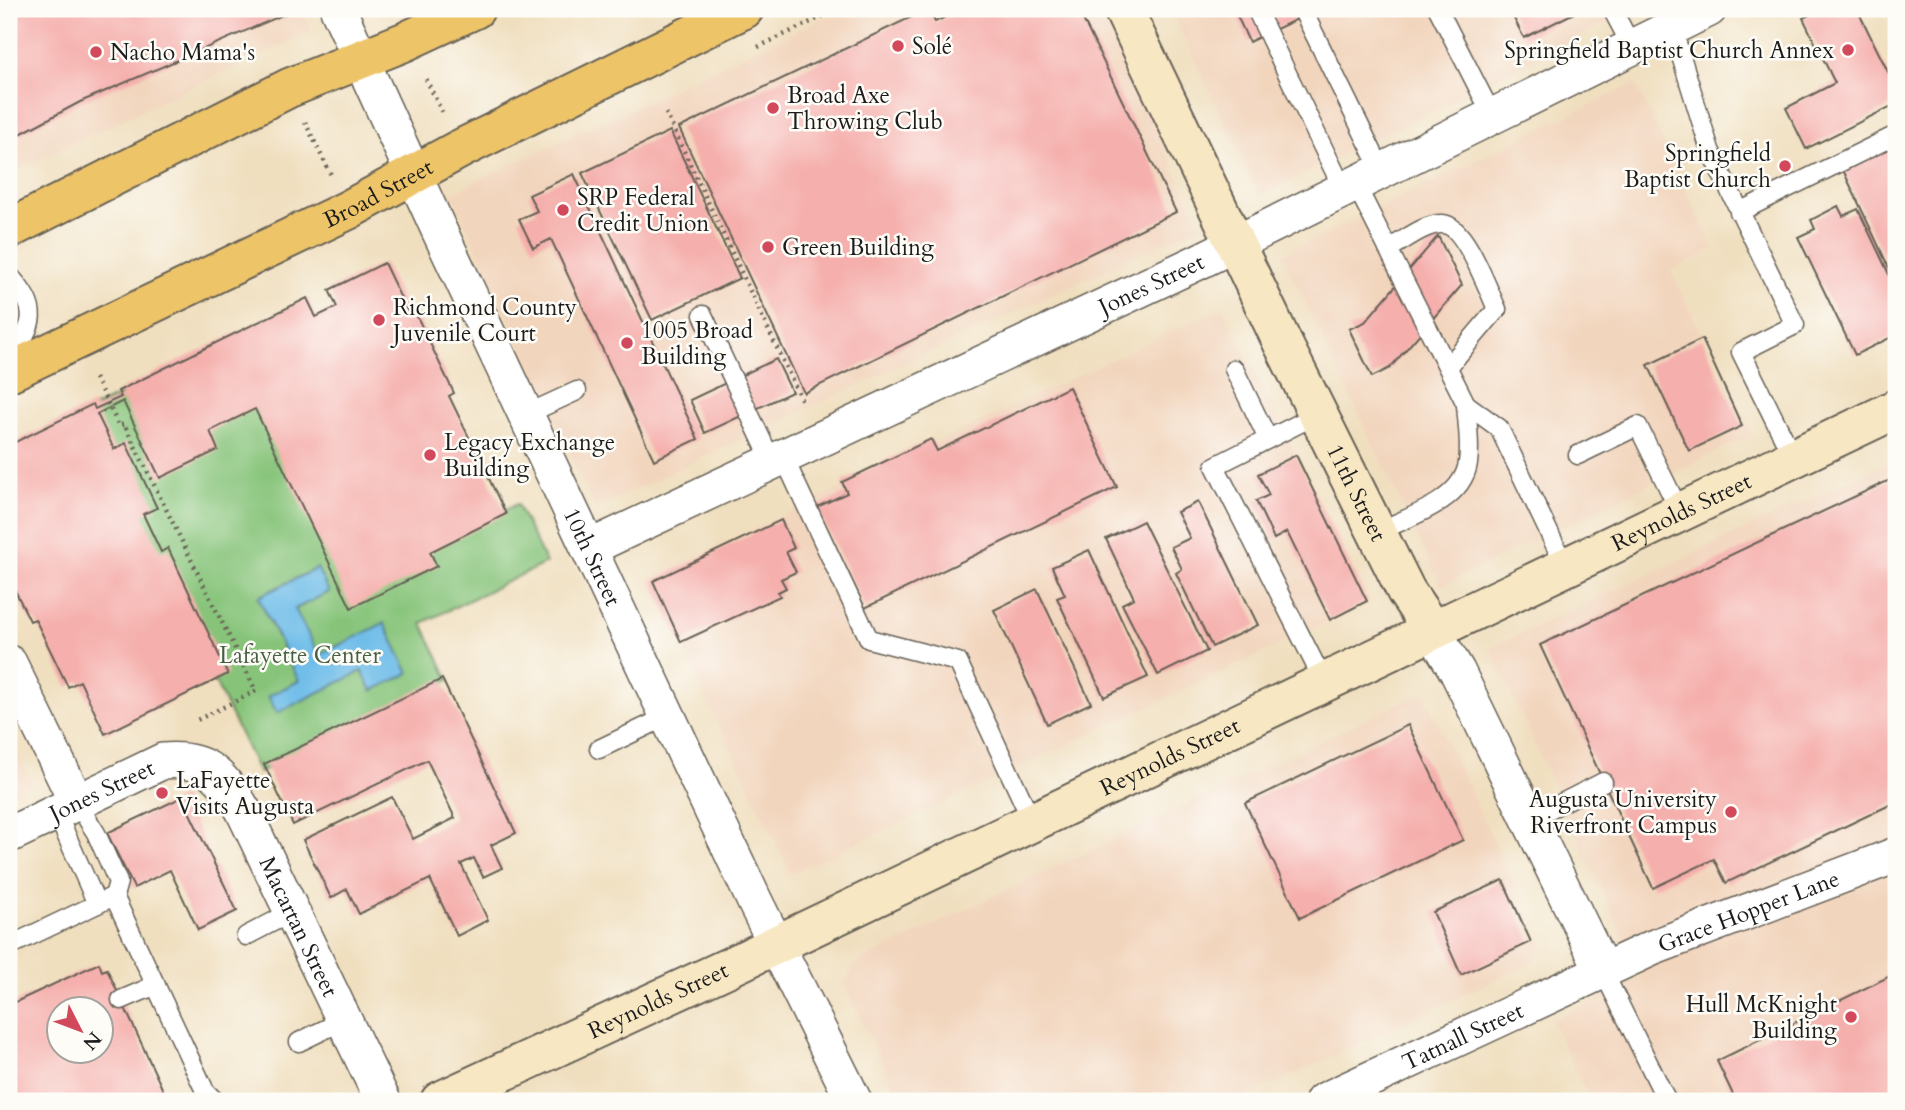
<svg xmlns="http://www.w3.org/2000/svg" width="1905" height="1110" font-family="Cardo,serif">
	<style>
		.built { fill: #f2d5bd }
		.green { fill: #87c47a; stroke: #52704b; stroke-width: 2 }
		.water { fill: #6fbde9; stroke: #466c82; stroke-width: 2 }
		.building { fill: #f5afac; fill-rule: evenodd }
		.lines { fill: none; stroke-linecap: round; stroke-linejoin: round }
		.service-casing { stroke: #666055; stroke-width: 21 }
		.minor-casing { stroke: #666055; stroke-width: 38 }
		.secondary-casing { stroke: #666055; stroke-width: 42 }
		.primary-casing { stroke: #666055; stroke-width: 42 }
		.path { stroke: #666055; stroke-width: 4.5; stroke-dasharray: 2 5; stroke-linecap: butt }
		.service { stroke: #fff; stroke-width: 18 }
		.minor { stroke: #fff; stroke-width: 35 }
		.secondary { stroke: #f8e7c3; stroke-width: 38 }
		.primary { stroke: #eec469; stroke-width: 38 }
		.poi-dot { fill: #d1495b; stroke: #fdfcf7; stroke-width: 2.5 }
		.labels { text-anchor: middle; stroke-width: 5; stroke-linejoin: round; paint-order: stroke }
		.poi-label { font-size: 23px; fill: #1c1c1c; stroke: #fdfcf7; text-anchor: start }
		.street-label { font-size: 23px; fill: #1c1c1c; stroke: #fdfcf7 }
		.park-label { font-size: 23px; fill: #475f42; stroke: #fdfcf7 }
	</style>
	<rect width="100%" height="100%" fill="#fdfcf7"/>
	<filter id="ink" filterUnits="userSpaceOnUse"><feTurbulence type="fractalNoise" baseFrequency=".0143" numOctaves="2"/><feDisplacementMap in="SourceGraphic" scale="14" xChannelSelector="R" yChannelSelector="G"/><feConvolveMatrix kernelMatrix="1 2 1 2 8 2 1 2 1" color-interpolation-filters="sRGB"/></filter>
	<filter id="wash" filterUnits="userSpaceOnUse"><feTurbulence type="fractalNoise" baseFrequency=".00686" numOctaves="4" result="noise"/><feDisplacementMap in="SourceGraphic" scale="28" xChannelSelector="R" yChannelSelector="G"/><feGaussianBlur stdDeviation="1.57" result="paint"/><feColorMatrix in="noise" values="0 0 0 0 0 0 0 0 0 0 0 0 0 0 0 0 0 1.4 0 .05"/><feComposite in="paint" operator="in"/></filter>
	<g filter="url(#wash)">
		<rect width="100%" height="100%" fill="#f0dfbf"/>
		<g class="built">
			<path d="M9,9H302L312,31L9,173Z"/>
			<path d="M842,9H1102L1200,226L595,508L451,193Z"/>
			<path d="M1170,9H1635L1260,196Z"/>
			<path d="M1635,83L1714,249L1671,271L1751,435L1441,586L1282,255Z"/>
			<path d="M1222,307L1371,602L791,874L649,579Z"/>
			<path d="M1896,459V1101H1590L1551,1020L1642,977L1490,648Z"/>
			<path d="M1423,692L1542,943L1533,962L1237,1101H900L845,985L856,962Z"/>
			<path d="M9,735L33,785L9,796Z"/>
		</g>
		<path class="green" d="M126,392L261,400L351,585L517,504L546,563L422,623L449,680L259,773L84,412Z"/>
		<path class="water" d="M317,568L329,592L295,609L319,655L384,623L409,673L372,691L362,671L277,713L268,696L299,681L258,597Z"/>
		<g id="blocks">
			<g class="building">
				<path d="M9,9H291L292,11L80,102L9,140Z"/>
				<path d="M928,9L935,22L963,9H1078L1176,212L804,393L679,128Z"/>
				<path d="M1234,9H1318L1249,42Z"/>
				<path d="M1509,9H1582L1524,38Z"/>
				<path d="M1822,9H1857L1896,88V104L1806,149L1786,108L1835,83L1803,18Z"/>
				<path d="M670,131L740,278L652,320L582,173Z"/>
				<path d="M1896,145V283L1843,170Z"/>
				<path d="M574,174L698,439L654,460L551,239L533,248L519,219L537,211L529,195Z"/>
				<path d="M1838,206L1843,216L1858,209L1896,289V335L1855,355L1798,237L1815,229L1811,220Z"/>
				<path d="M1438,236L1462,285L1390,368L1372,377L1349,329L1365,322Z"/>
				<path d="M384,263L407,311L413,308L454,393L449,396L506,514L430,552L437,566L351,608L255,409L210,431L218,450L160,478L123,401L97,414L114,449L126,443L157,508L143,514L161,552L168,548L228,674L105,734L80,681L68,687L35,619L30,621L9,578V568L12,567L9,561V445L93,404L95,409L121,397L118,391L307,298L316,317L337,307L329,290Z"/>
				<path d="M1702,339L1742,426L1689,451L1648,365Z"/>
				<path d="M776,359L792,392L705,433L690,400Z"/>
				<path d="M1069,387L1117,487L865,608L817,507L847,493L842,482L931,439L937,451Z"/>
				<path d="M1296,455L1367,601L1330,620L1287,532L1274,539L1256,501L1269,495L1258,474Z"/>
				<path d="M1896,477V802L1726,883L1714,859L1653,888L1540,645Z"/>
				<path d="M1198,502L1258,625L1212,647L1176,573L1182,569L1171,547L1190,538L1177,512Z"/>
				<path d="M781,520L794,548L786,552L796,572L781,579L786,588L778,592L780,596L681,642L653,581Z"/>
				<path d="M1143,521L1207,651L1158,675L1122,604L1134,598L1106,539Z"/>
				<path d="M1089,550L1148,677L1104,697L1057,598L1065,595L1052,567Z"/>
				<path d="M1037,589L1091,703L1047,724L994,610Z"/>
				<path d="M442,679L516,833L491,845L502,868L483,877L474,858L461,864L488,920L457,936L430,879L359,914L347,889L331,898L303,840L392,797L413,839L455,818L427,760L293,825L264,764Z"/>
				<path d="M1408,725L1463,840L1300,918L1245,803Z"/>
				<path d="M182,797L237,911L198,930L170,870L134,888L107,833Z"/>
				<path d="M1503,880L1531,942L1461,975L1433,912Z"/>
				<path d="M99,963L102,971L107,969L168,1101H9V1005ZM60,1009H102V1050H60Z"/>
				<path d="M1896,973V1101H1736L1717,1061Z"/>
			</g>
		</g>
	</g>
	<g filter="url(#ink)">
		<use href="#blocks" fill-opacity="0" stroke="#666055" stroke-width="2"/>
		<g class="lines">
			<g class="service-casing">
				<g id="service">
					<path d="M1256,9L1344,191"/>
					<path d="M1302,9L1383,173"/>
					<path d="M1438,9L1493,117"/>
					<path d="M1612,9L1632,47"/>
					<path d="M1672,27L1710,150L1795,325L1741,352L1793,457"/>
					<path d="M1356,185L1466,404C1467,423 1471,444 1468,463C1462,502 1408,517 1377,532"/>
					<path d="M1739,212L1896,135"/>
					<path d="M1388,249C1404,241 1425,223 1443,224C1465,225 1488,290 1497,309L1448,367"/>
					<path d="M9,275C40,310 36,323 9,358"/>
					<path d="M703,315L772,462"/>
					<path d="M1234,369L1268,439"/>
					<path d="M1466,404L1499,428L1565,566"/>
					<path d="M527,414L577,391"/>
					<path d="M1318,414L1215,466L1324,682"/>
					<path d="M1578,455L1638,426L1680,512"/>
					<path d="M783,456L869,639L958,662L1032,821"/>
					<path d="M599,749L668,716"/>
					<path d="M77,803L96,833L118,882L114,896"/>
					<path d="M56,812L97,904"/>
					<path d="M1530,819L1603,782"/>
					<path d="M246,936L292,912"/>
					<path d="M9,946L114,896L205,1091L215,1101"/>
					<path d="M1603,971L1667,1101"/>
					<path d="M121,1000L156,985"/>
					<path d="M299,1042L344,1020"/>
				</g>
			</g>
			<g class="minor-casing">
				<g id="minor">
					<path id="s1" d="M338,9L438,228L755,902L854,1101"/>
					<path id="s2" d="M589,548L1196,263L1709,9"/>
					<path d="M1432,630L1457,671L1603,971"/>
					<path d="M9,663L77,803"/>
					<path id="s3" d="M9,835L163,761C206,757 223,776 243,810L383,1101"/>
					<path id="s4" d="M1323,1101L1652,948L1896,855"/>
				</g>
			</g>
			<g class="secondary-casing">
				<g id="secondary">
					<path id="s5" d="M1123,9L1283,344L1406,591L1432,630"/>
					<path id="s6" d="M440,1101L740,962L1896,409"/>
				</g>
			</g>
			<g class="primary-casing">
				<g id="primary">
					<path d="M9,229L289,88L404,42L475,9"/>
					<path id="s7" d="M9,372L348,210L460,149L744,9"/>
				</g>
			</g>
			<g class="path">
				<path d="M758,47L838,9"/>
				<path d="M426,79L442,112"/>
				<path d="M666,113L802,401"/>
				<path d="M305,122L332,177"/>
				<path d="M95,378L119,426L124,424L256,691L195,721"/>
			</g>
			<use href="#service" class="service"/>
			<use href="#minor" class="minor"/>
			<use href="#secondary" class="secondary"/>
			<use href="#primary" class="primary"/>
		</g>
	</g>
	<g class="poi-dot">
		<circle cx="898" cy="46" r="7"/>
		<circle cx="1848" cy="50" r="7"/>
		<circle cx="96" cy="52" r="7"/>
		<circle cx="773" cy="108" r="7"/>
		<circle cx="1785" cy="166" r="7"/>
		<circle cx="563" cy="210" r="7"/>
		<circle cx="768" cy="247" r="7"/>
		<circle cx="379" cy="320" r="7"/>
		<circle cx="627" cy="343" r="7"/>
		<circle cx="430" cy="455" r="7"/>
		<circle cx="162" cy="793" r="7"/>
		<circle cx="1731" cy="812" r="7"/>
		<circle cx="1851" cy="1017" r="7"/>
	</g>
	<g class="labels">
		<g class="poi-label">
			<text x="912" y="54">Solé</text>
			<text x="1834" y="58" text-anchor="end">Springfield Baptist Church Annex</text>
			<text x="110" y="60">Nacho Mama's</text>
			<text x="787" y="103">Broad Axe<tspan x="787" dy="26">Throwing Club</tspan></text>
			<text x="1771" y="161" text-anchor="end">Springfield<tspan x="1771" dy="26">Baptist Church</tspan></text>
			<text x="577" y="205">SRP Federal<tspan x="577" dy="26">Credit Union</tspan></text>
			<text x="782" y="255">Green Building</text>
			<text x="393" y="315">Richmond County<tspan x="393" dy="26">Juvenile Court</tspan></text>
			<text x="641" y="338">1005 Broad<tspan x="641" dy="26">Building</tspan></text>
			<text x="444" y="450">Legacy Exchange<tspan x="444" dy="26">Building</tspan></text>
			<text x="176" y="788">LaFayette<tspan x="176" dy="26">Visits Augusta</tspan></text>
			<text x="1717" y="807" text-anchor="end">Augusta University<tspan x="1717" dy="26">Riverfront Campus</tspan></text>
			<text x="1837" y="1012" text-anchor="end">Hull McKnight<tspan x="1837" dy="26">Building</tspan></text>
		</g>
		<g class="street-label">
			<text dy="8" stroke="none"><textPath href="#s7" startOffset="410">Broad Street</textPath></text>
			<text dy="8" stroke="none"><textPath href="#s2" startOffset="621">Jones Street</textPath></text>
			<text dy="8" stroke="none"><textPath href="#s5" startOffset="537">11th Street</textPath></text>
			<text dy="8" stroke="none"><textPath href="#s6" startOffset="1374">Reynolds Street</textPath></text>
			<text dy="8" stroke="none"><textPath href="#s1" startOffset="604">10th Street</textPath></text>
			<text dy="8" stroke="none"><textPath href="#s6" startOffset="807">Reynolds Street</textPath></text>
			<text dy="8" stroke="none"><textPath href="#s3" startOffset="103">Jones Street</textPath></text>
			<text dy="8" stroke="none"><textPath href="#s4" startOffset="466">Grace Hopper Lane</textPath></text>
			<text dy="8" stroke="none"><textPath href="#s3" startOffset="401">Macartan Street</textPath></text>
			<text dy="8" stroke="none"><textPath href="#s6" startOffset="240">Reynolds Street</textPath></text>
			<text dy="8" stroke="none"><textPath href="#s4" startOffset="154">Tatnall Street</textPath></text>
		</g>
		<g class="park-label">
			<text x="300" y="663">Lafayette Center</text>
		</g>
	</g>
	<rect width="1905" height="1110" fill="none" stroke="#fdfcf7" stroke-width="35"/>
	<g transform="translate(80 1030) rotate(132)"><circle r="33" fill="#fdfcf7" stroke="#a3a29f" stroke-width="2"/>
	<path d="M0-5L12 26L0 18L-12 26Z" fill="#d1495b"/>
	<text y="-10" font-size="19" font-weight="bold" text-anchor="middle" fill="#1c1c1c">N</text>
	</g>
</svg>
